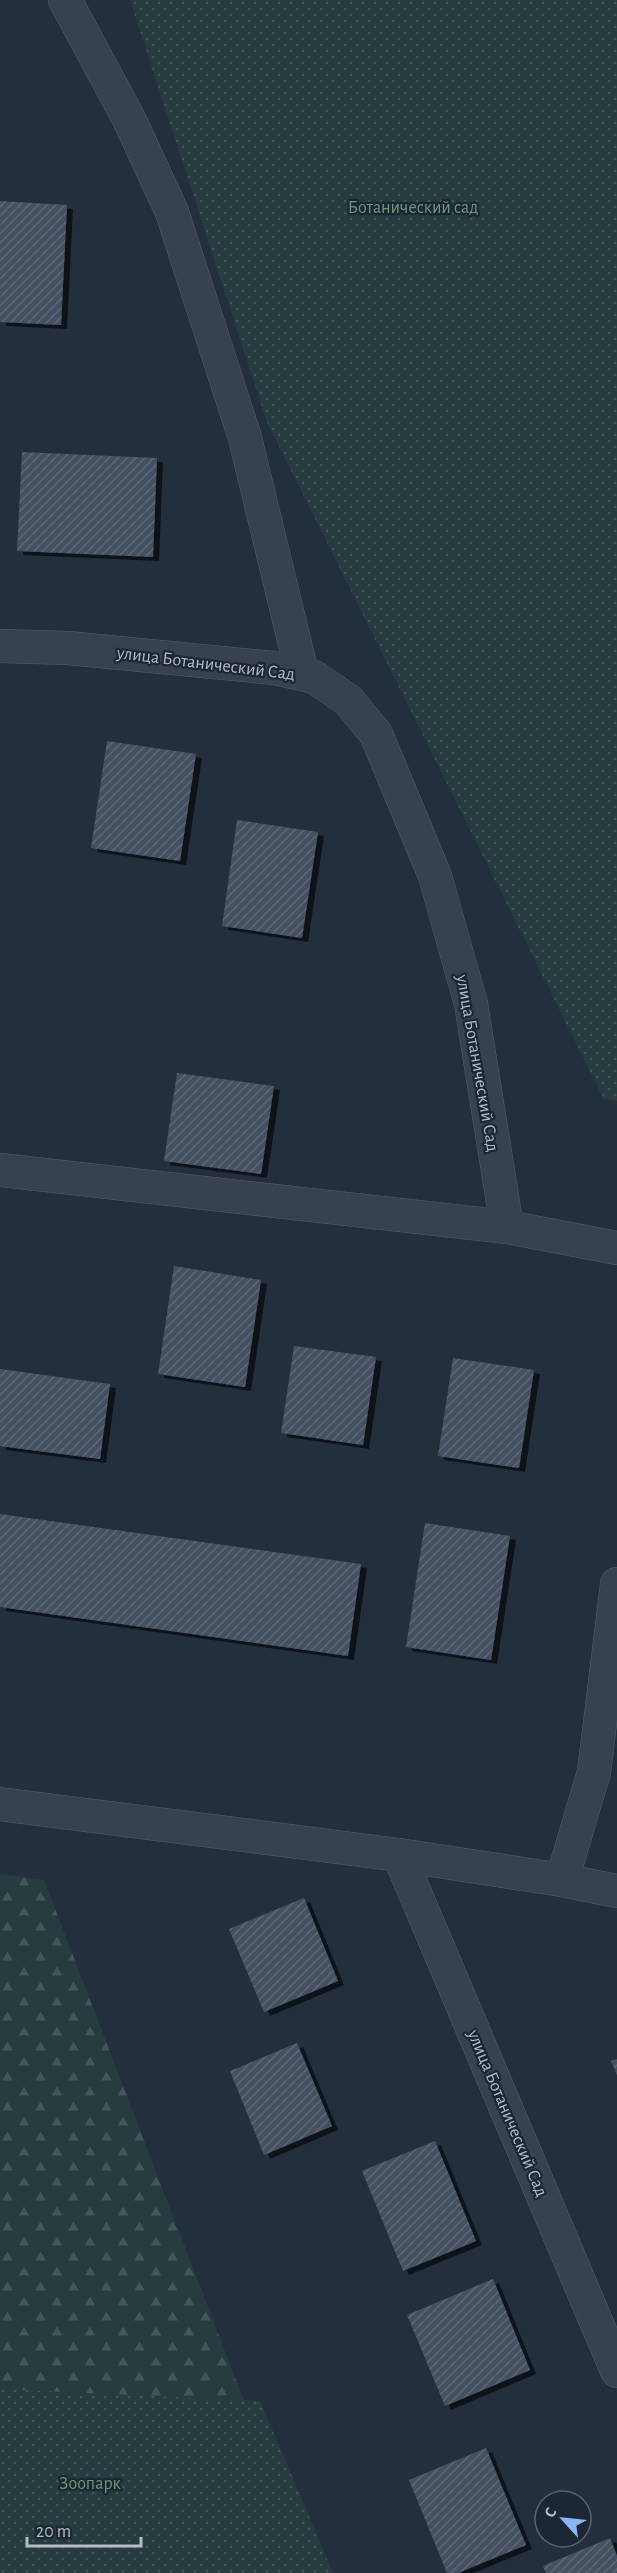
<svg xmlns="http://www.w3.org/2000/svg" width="617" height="2573" font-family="'Alegreya Sans',sans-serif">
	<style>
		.forest { fill: url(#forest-firs) }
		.park { fill: url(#park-dots) }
		.building { fill: url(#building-hatch); filter: url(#shadow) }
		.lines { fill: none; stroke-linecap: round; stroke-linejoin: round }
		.street-casing { stroke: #565f6c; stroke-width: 34 }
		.street { stroke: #38414e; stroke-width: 33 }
		.labels { text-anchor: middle; stroke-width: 4.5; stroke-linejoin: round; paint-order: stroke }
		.park-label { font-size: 18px; fill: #6b9a76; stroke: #1d2633 }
		.street-label { font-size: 18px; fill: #b4bcc9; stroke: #1d2633 }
	</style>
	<defs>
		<pattern id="forest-firs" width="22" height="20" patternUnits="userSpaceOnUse" patternTransform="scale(1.5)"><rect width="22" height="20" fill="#263c3f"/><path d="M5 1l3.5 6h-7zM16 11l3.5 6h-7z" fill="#435659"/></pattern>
		<pattern id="park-dots" width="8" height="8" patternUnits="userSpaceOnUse" patternTransform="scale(1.5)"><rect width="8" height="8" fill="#263c3f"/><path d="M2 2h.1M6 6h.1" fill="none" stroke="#435659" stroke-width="1.8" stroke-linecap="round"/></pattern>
		<pattern id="building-hatch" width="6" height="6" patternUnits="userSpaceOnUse" patternTransform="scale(1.5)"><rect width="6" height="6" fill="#455162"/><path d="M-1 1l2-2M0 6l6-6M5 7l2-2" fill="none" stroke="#5d6877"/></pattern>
		<filter id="shadow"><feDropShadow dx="6" dy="4" stdDeviation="0" flood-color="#0009"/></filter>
	</defs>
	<rect width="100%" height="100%" fill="#242f3e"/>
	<path class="forest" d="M0,1874L44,1880L264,2453L0,2422Z"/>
	<g class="park">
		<path d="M130,0H617V1101L604,1099L267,422Z"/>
		<path d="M0,2389L260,2401L333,2573H0Z"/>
	</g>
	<g class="building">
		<path d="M0,201L67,205L61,325L0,322Z"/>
		<path d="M22,452L157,458L153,557L17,551Z"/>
		<path d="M107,741L196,754L180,861L91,848Z"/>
		<path d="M237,820L318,832L302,938L222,926Z"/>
		<path d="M177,1073L274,1086L261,1174L164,1161Z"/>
		<path d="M174,1266L261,1280L245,1387L158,1374Z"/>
		<path d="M294,1346L376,1357L363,1445L281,1433Z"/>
		<path d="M453,1358L534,1370L519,1468L438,1456Z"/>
		<path d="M0,1369L110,1384L100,1459L0,1446Z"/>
		<path d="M0,1514L361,1564L348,1656L0,1607Z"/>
		<path d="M425,1523L510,1536L491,1660L406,1647Z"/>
		<path d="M304,1898L338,1981L264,2012L229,1929Z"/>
		<path d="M297,2043L332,2126L264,2155L230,2071Z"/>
		<path d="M617,2059V2075L611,2061Z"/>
		<path d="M435,2141L476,2241L403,2271L362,2171Z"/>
		<path d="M493,2279L530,2370L445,2406L407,2315Z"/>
		<path d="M486,2448L526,2545L458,2573H447L409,2480Z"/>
		<path d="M610,2538L617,2556V2573H546L543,2566Z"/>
	</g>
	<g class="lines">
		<g class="street-casing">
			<g id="street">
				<path d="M65,0L129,119L172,212L245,438L302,673"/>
				<path d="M0,646L68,648L274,668L314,677L348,700L376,734L435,876L471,1004L507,1227L617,1248"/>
				<path d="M0,1170L507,1227"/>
				<path d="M0,1804L399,1855L562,1880L617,1891"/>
				<path d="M399,1855L617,2371"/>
				<path d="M562,1880L594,1772L617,1584"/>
			</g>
		</g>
		<use href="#street" class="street"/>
	</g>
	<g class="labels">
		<g class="park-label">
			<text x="413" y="213">Ботанический сад</text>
			<text x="90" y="2489">Зоопарк</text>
		</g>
		<g class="street-label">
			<text transform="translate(206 663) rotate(7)" y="6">улица Ботанический Сад</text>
			<text transform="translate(478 1063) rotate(80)" y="6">улица Ботанический Сад</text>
			<text transform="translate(508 2113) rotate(67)" y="6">улица Ботанический Сад</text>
		</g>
	</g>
	<g transform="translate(563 2519) rotate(297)"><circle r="28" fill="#1d2633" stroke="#59626f" stroke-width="1.5"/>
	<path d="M0-4.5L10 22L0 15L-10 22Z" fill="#8ab4f8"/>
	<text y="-9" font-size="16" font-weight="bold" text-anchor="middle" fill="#b4bcc9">С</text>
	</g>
	<path d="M27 2537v9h114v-9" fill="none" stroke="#b4bcc9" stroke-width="3"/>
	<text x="36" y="2537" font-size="18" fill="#b4bcc9" stroke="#1d2633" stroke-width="4.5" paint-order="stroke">20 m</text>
</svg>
